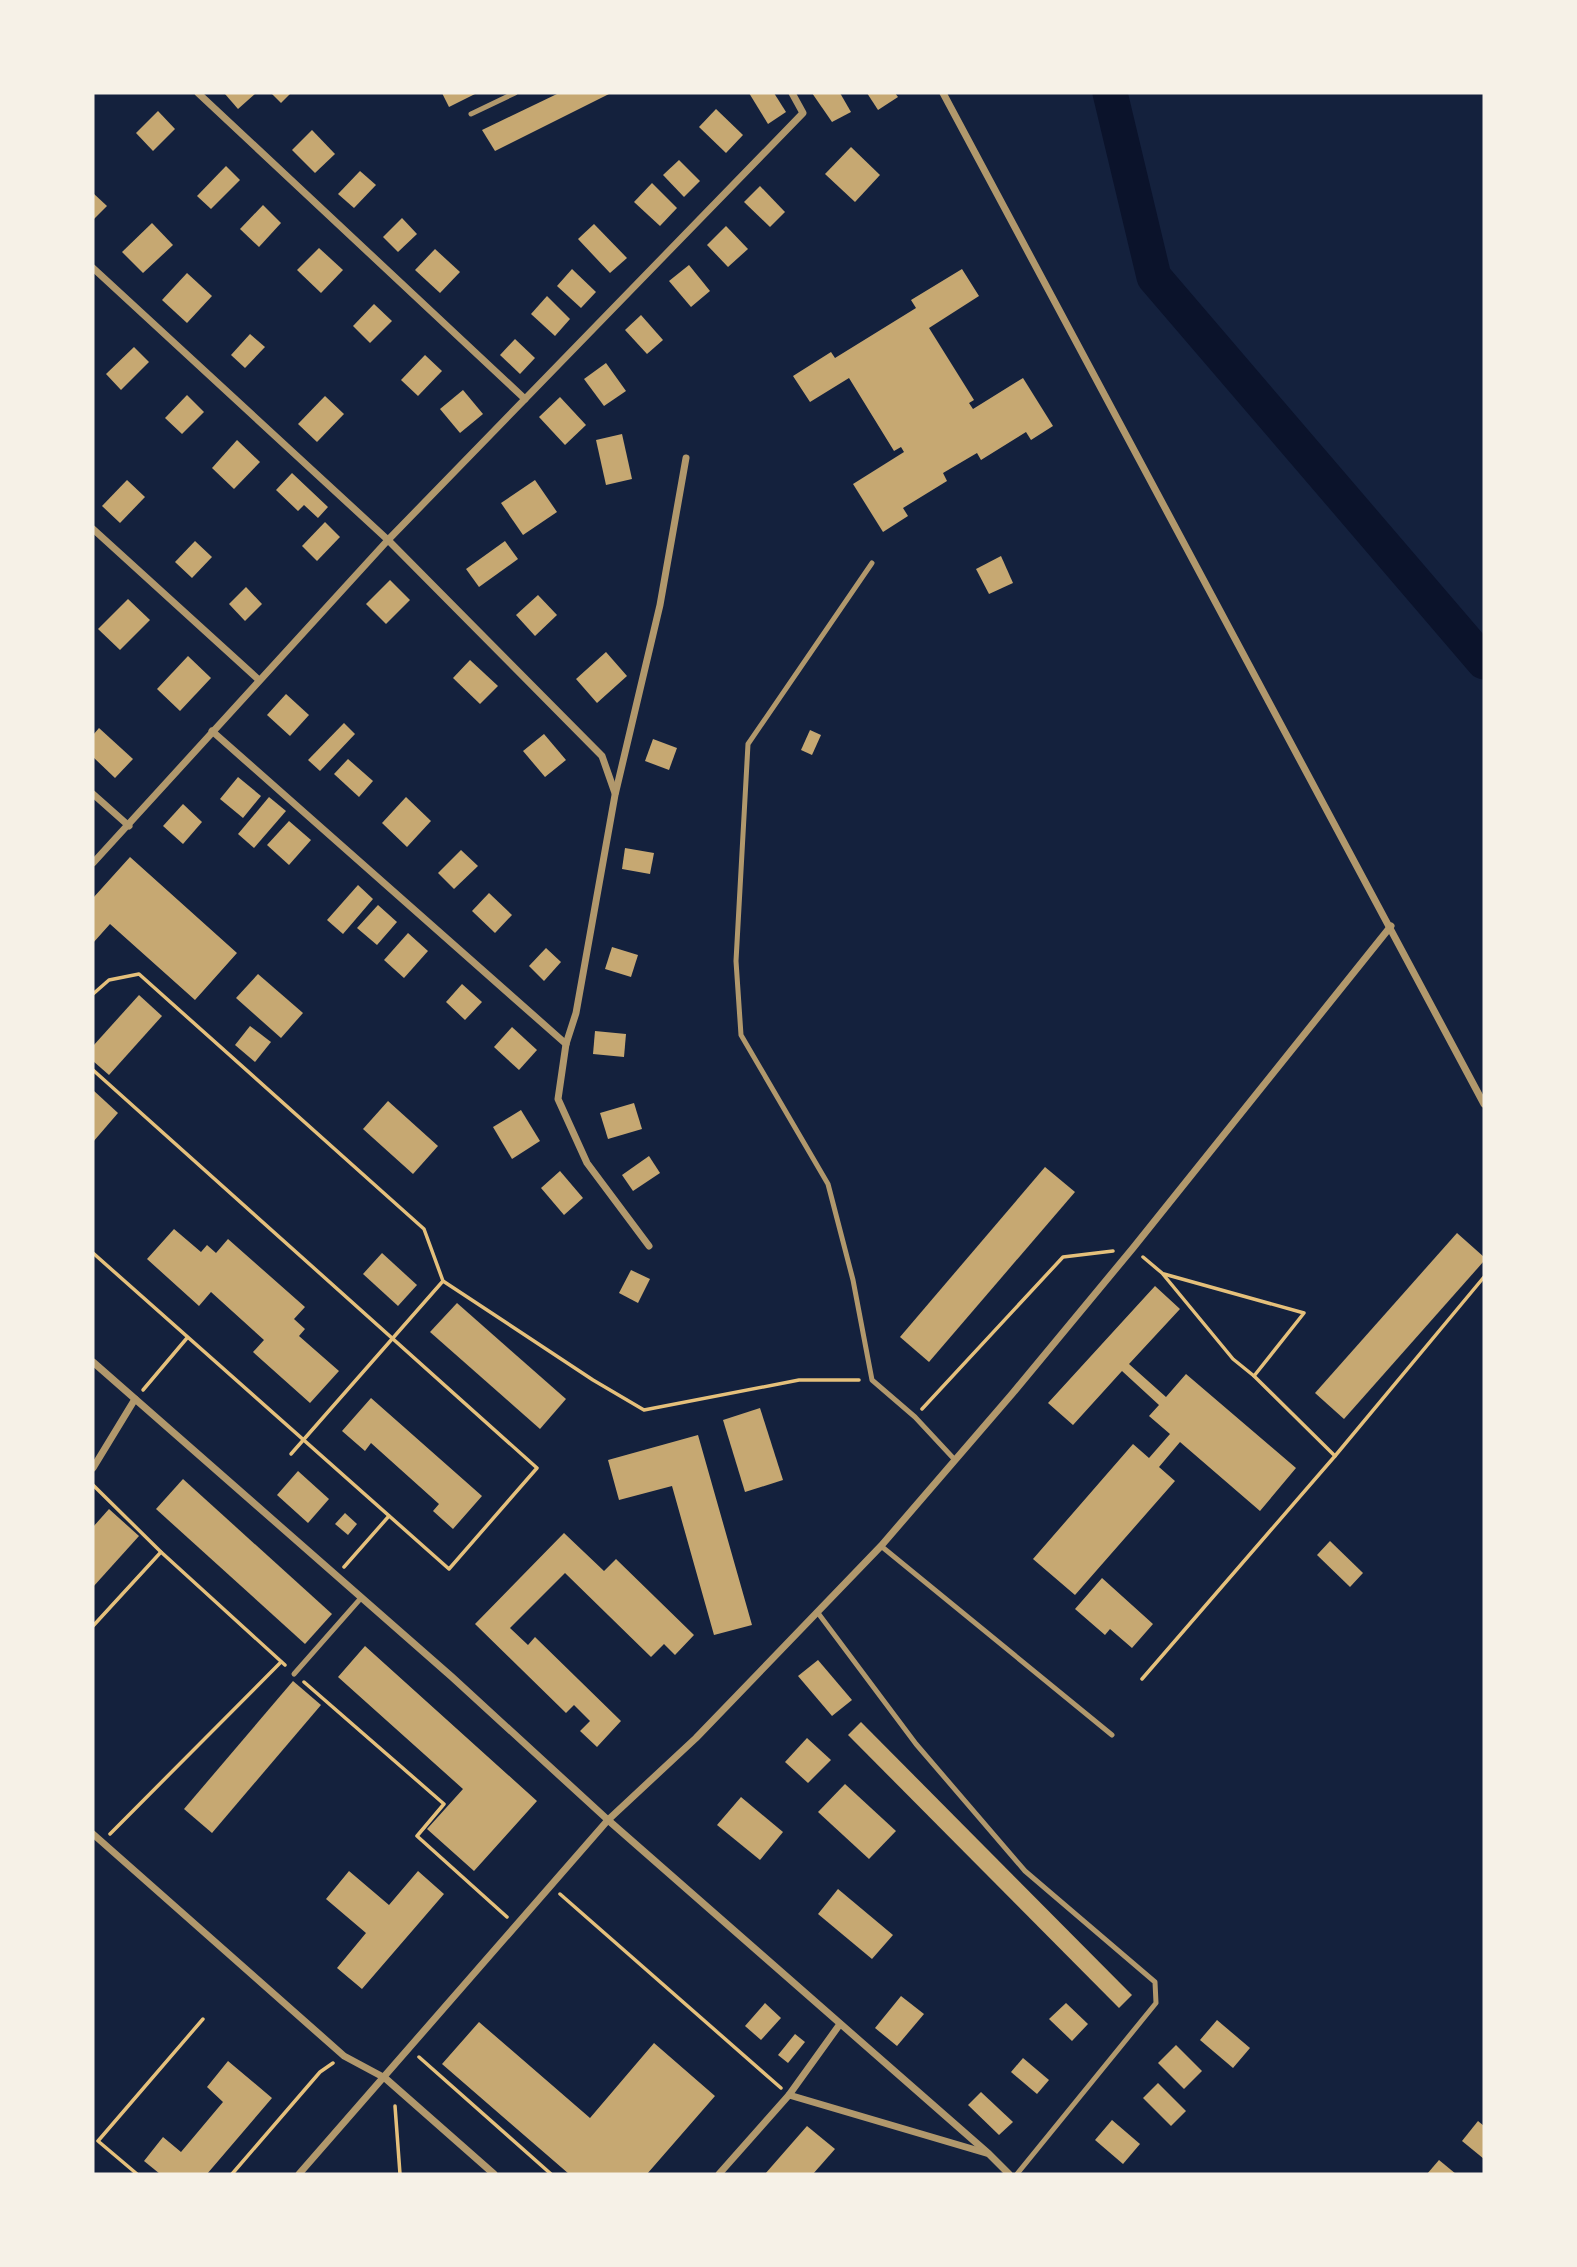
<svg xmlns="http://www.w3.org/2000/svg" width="1577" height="2267" font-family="'Open Sans',sans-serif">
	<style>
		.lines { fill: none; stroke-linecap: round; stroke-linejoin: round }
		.river { stroke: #0b132b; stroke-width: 35 }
		.building { fill: #c6a872 }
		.path { stroke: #e5c07b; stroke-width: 3.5 }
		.service { stroke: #b1986c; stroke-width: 5 }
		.minor { stroke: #b1986c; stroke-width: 7 }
	</style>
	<rect width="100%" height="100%" fill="#14213d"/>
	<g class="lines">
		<path class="river" d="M1110,93L1154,277L1484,662"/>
	</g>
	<g class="building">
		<path d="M226,93H256L238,109L225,94Z"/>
		<path d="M271,93H291L281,103Z"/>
		<path d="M442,93H477L449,107Z"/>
		<path d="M559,93H611L495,151L482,130Z"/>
		<path d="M749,93H774L786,112L768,124Z"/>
		<path d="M812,93H840L851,112L832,122Z"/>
		<path d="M867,93H895L898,97L878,110Z"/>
		<path d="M716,109L743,135L726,153L699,127Z"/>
		<path d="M158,111L175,129L153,151L136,133Z"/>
		<path d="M312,130L335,154L315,173L292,150Z"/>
		<path d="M851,147L880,175L855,202L825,174Z"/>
		<path d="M679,160L700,181L684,197L663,175Z"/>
		<path d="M226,166L240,180L211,209L197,196Z"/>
		<path d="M360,171L376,185L354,208L338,194Z"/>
		<path d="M652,183L677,208L660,226L634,202Z"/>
		<path d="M760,186L785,212L770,227L744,202Z"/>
		<path d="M93,193L107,206L93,220Z"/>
		<path d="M263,205L281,223L259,247L240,229Z"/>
		<path d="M402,218L417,234L398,252L383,237Z"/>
		<path d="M152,223L173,245L143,273L122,252Z"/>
		<path d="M594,224L627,258L610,273L578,239Z"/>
		<path d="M726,226L748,249L728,267L707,245Z"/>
		<path d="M319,248L343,270L321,293L297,270Z"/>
		<path d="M435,249L460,272L440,293L415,270Z"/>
		<path d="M689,265L710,291L691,307L669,281Z"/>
		<path d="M572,269L596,292L581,308L557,286Z"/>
		<path d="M962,269L979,296L929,328L974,400L969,403L973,409L1023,378L1053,426L1031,440L1026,432L981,460L977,453L943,473L947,481L903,508L908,516L883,532L853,484L904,452L901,447L894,451L849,378L810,402L793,376L831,352L835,358L916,308L911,300Z"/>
		<path d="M187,273L212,296L187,323L162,300Z"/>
		<path d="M547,296L570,319L555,336L531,314Z"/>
		<path d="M374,304L392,321L370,343L353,326Z"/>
		<path d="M641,315L663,340L647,354L625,330Z"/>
		<path d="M250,334L265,347L245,368L231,355Z"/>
		<path d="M515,339L535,358L520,374L500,355Z"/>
		<path d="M134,347L149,362L121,390L106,374Z"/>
		<path d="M425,355L442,371L418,396L401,380Z"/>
		<path d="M606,363L626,391L604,406L584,379Z"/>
		<path d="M463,390L483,414L460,433L440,409Z"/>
		<path d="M187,395L204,412L182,434L165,418Z"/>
		<path d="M325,396L344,414L317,442L298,424Z"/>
		<path d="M560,397L586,425L565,445L539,417Z"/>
		<path d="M622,434L632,479L606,485L596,440Z"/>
		<path d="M237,440L260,462L234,489L212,468Z"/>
		<path d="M292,473L328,507L318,518L304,505L298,511L276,490Z"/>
		<path d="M127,480L145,497L120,523L102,506Z"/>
		<path d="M535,480L557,512L523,535L501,503Z"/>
		<path d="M325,522L340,537L317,561L302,546Z"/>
		<path d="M195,541L212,557L192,578L175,562Z"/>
		<path d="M505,541L518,559L479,587L466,569Z"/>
		<path d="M1001,556L1013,583L989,594L976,569Z"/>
		<path d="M390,580L410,600L386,624L366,604Z"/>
		<path d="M246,587L262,604L245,621L229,604Z"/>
		<path d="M538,595L557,615L535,636L516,615Z"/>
		<path d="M128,599L150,620L120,650L98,629Z"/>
		<path d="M606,652L627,676L597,703L576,679Z"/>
		<path d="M188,656L211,678L180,711L157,689Z"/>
		<path d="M470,660L498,686L480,704L453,678Z"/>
		<path d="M286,694L309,715L290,736L267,715Z"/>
		<path d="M344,723L355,734L320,771L308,760Z"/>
		<path d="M99,728L133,759L115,778L93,757V735Z"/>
		<path d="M810,730L821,735L812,755L801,750Z"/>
		<path d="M544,734L566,760L545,777L523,751Z"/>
		<path d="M653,739L677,748L669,770L645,761Z"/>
		<path d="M348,759L373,781L359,797L334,774Z"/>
		<path d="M238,777L261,796L243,818L220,799Z"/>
		<path d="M269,797L286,811L254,848L238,834Z"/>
		<path d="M406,797L431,821L407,847L382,823Z"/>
		<path d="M183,804L202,822L183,844L163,826Z"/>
		<path d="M289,821L311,840L289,865L267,845Z"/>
		<path d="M625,848L654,853L650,874L622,869Z"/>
		<path d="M461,850L478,866L454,889L438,873Z"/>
		<path d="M130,857L237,953L195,1000L110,924L93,943V898Z"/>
		<path d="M358,885L373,899L343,934L327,920Z"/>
		<path d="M489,893L512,915L495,933L472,911Z"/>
		<path d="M378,905L397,922L377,945L357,928Z"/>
		<path d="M408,933L428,951L404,978L384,960Z"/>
		<path d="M612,947L638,955L631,977L605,969Z"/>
		<path d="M546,948L561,962L544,981L529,966Z"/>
		<path d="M258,974L303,1013L281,1038L236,998Z"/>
		<path d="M462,984L482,1002L465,1020L446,1002Z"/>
		<path d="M139,995L162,1016L109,1075L93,1061V1046Z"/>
		<path d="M250,1026L271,1042L255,1062L235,1045Z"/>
		<path d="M512,1027L537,1050L519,1070L494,1047Z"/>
		<path d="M595,1031L626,1034L624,1057L593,1054Z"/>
		<path d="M93,1090L118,1113L93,1142Z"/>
		<path d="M388,1101L438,1146L413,1174L363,1129Z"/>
		<path d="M634,1103L642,1129L608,1139L600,1113Z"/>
		<path d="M521,1110L540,1141L512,1159L493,1127Z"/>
		<path d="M649,1156L660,1173L633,1191L622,1175Z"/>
		<path d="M1045,1167L1075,1192L929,1362L900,1337Z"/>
		<path d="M560,1171L583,1198L564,1215L541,1188Z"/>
		<path d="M174,1229L201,1252L207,1245L216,1253L228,1239L305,1307L294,1319L305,1329L299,1336L339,1371L310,1403L253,1352L264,1340L211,1292L199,1306L147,1259Z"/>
		<path d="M1457,1233L1484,1257V1261L1344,1419L1315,1393Z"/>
		<path d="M382,1253L417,1285L398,1306L363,1274Z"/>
		<path d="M631,1270L650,1279L638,1303L619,1293Z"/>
		<path d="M1155,1286L1180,1309L1129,1364L1166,1397L1186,1374L1296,1468L1260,1511L1180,1442L1159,1467L1175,1481L1075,1595L1033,1559L1133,1444L1149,1458L1170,1434L1149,1416L1159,1405L1122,1371L1073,1425L1048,1403Z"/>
		<path d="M457,1303L566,1399L540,1429L430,1332Z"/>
		<path d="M371,1398L482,1496L453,1529L433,1511L439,1504L371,1443L365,1451L342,1431Z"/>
		<path d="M760,1408L783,1480L745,1492L723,1420Z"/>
		<path d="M698,1435L752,1625L714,1635L672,1486L619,1500L608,1460Z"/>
		<path d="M298,1471L329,1499L308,1523L277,1495Z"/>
		<path d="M183,1479L332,1614L305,1644L156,1509Z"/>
		<path d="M109,1509L139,1536L93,1587V1527Z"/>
		<path d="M345,1513L357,1524L348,1535L335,1524Z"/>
		<path d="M564,1533L604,1571L616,1559L694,1635L675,1655L664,1644L651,1657L565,1573L510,1628L528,1645L535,1637L621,1721L597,1747L580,1731L590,1721L574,1705L566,1713L475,1624Z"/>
		<path d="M1330,1541L1363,1573L1350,1587L1317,1555Z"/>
		<path d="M1102,1578L1153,1624L1132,1648L1110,1629L1105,1635L1075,1609Z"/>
		<path d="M365,1646L537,1801L474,1871L427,1829L463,1789L338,1677Z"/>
		<path d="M818,1660L852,1700L832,1716L798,1676Z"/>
		<path d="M293,1681L321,1705L212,1833L184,1809Z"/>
		<path d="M861,1722L1132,1995L1119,2008L848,1735Z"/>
		<path d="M807,1738L831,1760L808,1783L785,1762Z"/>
		<path d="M845,1784L896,1831L869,1859L818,1812Z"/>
		<path d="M741,1797L783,1832L760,1860L717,1825Z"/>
		<path d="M349,1871L389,1905L418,1871L444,1894L362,1989L337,1968L366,1933L326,1899Z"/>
		<path d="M838,1889L893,1935L872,1959L818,1914Z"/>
		<path d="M901,1996L924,2014L897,2046L875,2028Z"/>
		<path d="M765,2003L781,2018L761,2040L745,2026Z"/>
		<path d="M1066,2003L1088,2024L1072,2041L1049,2019Z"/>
		<path d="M1217,2020L1250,2048L1233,2068L1200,2040Z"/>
		<path d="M479,2022L590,2118L654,2043L715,2096L647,2174H569L442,2064Z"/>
		<path d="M795,2034L805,2042L788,2063L778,2055Z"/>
		<path d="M1176,2045L1202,2071L1184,2089L1158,2063Z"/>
		<path d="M1023,2058L1049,2080L1037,2094L1011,2072Z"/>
		<path d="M228,2061L272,2098L207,2174H160L144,2161L163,2137L181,2152L223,2102L207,2087Z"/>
		<path d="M1158,2083L1186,2111L1171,2126L1143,2098Z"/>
		<path d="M981,2092L1013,2122L999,2135L968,2105Z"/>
		<path d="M1112,2120L1140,2144L1123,2164L1095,2140Z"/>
		<path d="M1478,2121L1484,2126V2159L1462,2141Z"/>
		<path d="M807,2126L835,2149L813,2174H765Z"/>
		<path d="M1439,2160L1456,2174H1427Z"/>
	</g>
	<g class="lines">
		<g class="path">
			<path d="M93,994L109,980L139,974L424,1229L443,1281L593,1380L644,1410L799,1380H859"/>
			<path d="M93,1070L537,1468L449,1569L93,1253"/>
			<path d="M1143,1257L1162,1273L1233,1359L1254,1376L1335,1456"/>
			<path d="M1164,1274L1304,1313L1254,1376"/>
			<path d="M143,1390L187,1338"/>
			<path d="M922,1409L1063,1257L1113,1251"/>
			<path d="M291,1454L443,1281"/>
			<path d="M93,1485L161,1552L285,1665"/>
			<path d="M344,1567L389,1516"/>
			<path d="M93,1626L161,1552"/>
			<path d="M1142,1679L1335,1456L1484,1277"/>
			<path d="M304,1682L444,1804L417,1836L507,1917"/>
			<path d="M110,1834L281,1662"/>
			<path d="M560,1894L781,2088"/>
			<path d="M419,2057L551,2174"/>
			<path d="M395,2106L400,2174"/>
			<path d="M137,2174L98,2141L203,2019"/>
			<path d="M232,2174L320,2072L333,2063"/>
		</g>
		<g class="service">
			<path d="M471,114L515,93"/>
			<path d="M872,563L748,744L736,961L741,1035L828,1184L853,1280L872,1380L915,1417L955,1460"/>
			<path d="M881,1546L1112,1735"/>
			<path d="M818,1613L916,1744L1025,1871L1155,1982L1156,2003L1017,2174"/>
			<path d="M294,1674L361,1598"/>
		</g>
		<g class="minor">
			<path d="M198,93L525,399"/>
			<path d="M943,93L1484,1104"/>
			<path d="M93,268L388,540L602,756L615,793"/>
			<path d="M93,529L259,680"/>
			<path d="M212,731L566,1044"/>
			<path d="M93,794L129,826"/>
			<path d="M93,863L388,540L803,113L792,93"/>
			<path d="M649,1246L587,1163L558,1099L566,1044L576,1013L615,795L660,605L686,458"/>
			<path d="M93,1362L452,1677L608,1820L989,2154L1009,2174"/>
			<path d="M93,1468L135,1399"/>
			<path d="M93,1834L344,2056L385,2078L494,2174"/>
			<path d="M789,2095L986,2153"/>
			<path d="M299,2174L608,1820L696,1738L881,1546L1012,1394L1133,1248L1391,926"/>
			<path d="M719,2174L789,2095L840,2024"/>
		</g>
	</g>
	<rect width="1577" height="2267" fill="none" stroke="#f6f1e7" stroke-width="189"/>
</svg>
